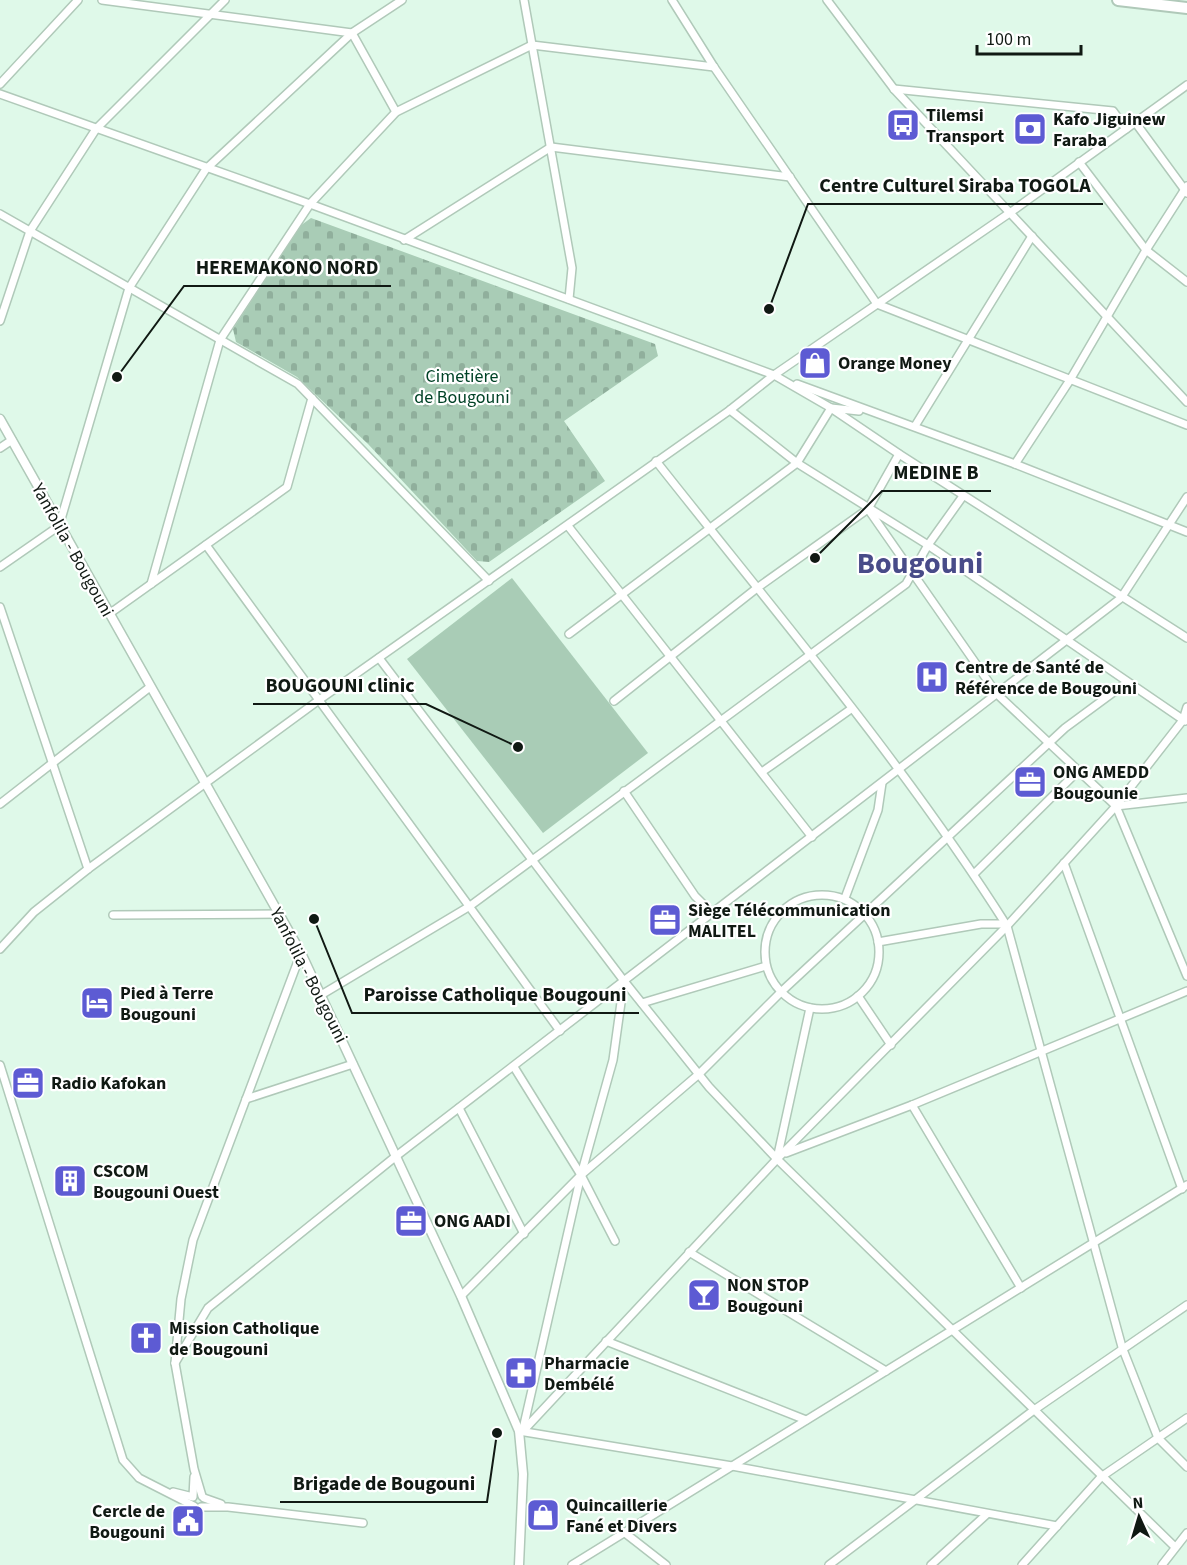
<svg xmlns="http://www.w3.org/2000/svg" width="1187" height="1565" font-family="'Source Sans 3',sans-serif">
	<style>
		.green { fill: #a9ccb6 }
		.cemetery { fill: url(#cemetery-stones) }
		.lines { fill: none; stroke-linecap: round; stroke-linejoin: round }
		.minor-casing { stroke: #b0c9b9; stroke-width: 10 }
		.major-casing { stroke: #b0c9b9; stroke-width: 11 }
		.highway-casing { stroke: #b0c9b9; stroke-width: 14 }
		.minor { stroke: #fff; stroke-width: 7 }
		.major { stroke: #fff; stroke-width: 8 }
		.highway { stroke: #fff; stroke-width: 10 }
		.labels { text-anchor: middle; stroke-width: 4.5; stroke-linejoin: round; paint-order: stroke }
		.poi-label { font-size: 18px; font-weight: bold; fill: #101913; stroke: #fff; text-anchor: start }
		.park-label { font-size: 18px; fill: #004226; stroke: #fff }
		.street-label { font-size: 18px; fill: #101913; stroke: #fff }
		.town-label { font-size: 30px; font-weight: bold; fill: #484b88; stroke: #fff }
		.leader { fill: none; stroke: #101913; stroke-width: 2 }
		.callout-dot { fill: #101913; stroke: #fff; stroke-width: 2 }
		.callout-label { font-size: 20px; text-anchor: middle; font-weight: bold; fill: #101913; stroke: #fff; stroke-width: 4.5; stroke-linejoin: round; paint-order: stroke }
	</style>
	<defs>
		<pattern id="cemetery-stones" width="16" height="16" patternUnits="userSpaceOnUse" patternTransform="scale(1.5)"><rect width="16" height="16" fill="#a9ccb6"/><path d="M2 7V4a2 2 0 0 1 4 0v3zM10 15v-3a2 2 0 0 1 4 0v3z" fill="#90af9c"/></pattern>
	</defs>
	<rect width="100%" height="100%" fill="#dff9e9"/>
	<path class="green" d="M512,578L648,753L543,833L407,659Z"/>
	<path class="cemetery" d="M311,218L655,344L658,356L564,421L605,481L489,562L477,561L368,444L297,377L236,342L233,329L300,226Z"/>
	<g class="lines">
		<g class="minor-casing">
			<g id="minor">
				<path d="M102,0L352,33L396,112"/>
				<path d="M524,0L572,268L569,299"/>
				<path d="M672,0L714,67L877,304L1187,425"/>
				<path d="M827,0L894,89L1187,402"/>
				<path d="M0,84L78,0"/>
				<path d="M894,89L1113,111L1126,129"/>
				<path d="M0,94L310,204L774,375L831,408L899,454L1187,638"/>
				<path d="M1135,122L1187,193"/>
				<path d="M1079,162L1146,250L1187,282"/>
				<path d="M0,214L298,384L489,581"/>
				<path d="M404,240L551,147L790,177"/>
				<path d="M0,321L30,231L96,129L225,0"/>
				<path d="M797,384L1015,464L1187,532"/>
				<path d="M730,410L797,463L928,545L1185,721"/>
				<path d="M915,426L1032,236"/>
				<path d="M0,448L12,440"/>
				<path d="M656,461C776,613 903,762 1007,926L1122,1347L1158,1438L1187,1467"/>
				<path d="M1015,464L1070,380L1146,250L1187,186"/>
				<path d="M868,509L997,694L1116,806L1187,976"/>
				<path d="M568,526L812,837"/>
				<path d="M206,545L560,1031"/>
				<path d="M0,567L59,526L129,288L206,169L352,33L402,0"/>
				<path d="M151,584L220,340L310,204L396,112L532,45L714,67"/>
				<path d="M0,607L88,869"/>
				<path d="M109,614L287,487L312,398"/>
				<path d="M569,634L797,463L831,408L859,411"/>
				<path d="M379,658L624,981L709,1087L777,1159L1174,1546"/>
				<path d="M614,701L757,588L868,509L899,454"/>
				<path d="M762,772L851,709"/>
				<path d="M624,791L695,896L713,914"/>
				<path d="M0,804L150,687"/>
				<path d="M1116,806L1187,798"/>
				<path d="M1064,863L1182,1189"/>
				<path d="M974,874L1079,770"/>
				<circle cx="822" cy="952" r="57"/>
				<path d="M845,898L878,810L882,783"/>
				<path d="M113,915L279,914"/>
				<path d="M878,942L981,924H1005"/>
				<path d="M0,949L34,912L88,869L319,700L730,410L774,375L1011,212L1187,85"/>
				<path d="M321,995L470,906L906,584L928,545L963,496"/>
				<path d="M858,996L891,1045"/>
				<path d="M642,1003L766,966"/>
				<path d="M0,1065L123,1460L139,1478L194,1506"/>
				<path d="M514,1067L581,1175L615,1241"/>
				<path d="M246,1099L353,1064"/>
				<path d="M912,1105L1021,1288"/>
				<path d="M459,1108L524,1234"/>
				<path d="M786,1153L912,1105L1187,991"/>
				<path d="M777,1159L810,1008"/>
				<path d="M689,1252L886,1371"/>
				<path d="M461,1296L581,1175L699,1074L782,991L1065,728L1126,683"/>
				<path d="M606,1341L806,1420"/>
				<path d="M175,1363L208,1308L395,1157L1121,598L1187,497"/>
				<path d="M523,1429L581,1175L613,1060L624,981"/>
				<path d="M519,1431H523L777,1159L1007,926L1116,806L1183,720L1187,707"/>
				<path d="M519,1431L732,1466L1057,1526"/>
				<path d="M173,1492L193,1497L194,1477"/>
				<path d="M202,1496L194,1469L175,1363L181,1299L193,1240L301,953"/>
				<path d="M204,1498L221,1504"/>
				<path d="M201,1507H228L363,1523"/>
				<path d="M625,1533L666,1565"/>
				<path d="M572,1565L1187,1185"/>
				<path d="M829,1565L1034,1410L1187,1305"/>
				<path d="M931,1565L987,1514"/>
				<path d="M1022,1565L1101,1477L1187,1418"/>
				<path d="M1162,1565L1187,1533"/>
			</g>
		</g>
		<g class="major-casing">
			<path id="major" d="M0,419L301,953L461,1296L519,1431L523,1474L519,1565"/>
		</g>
		<g class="highway-casing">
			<path id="highway" d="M1118,0L1187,8"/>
		</g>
		<use href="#minor" class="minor"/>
		<use href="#major" class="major"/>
		<use href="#highway" class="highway"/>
	</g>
	<defs>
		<g id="bus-square" transform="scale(1.725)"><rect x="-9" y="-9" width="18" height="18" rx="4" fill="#5d5bd3" stroke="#fff"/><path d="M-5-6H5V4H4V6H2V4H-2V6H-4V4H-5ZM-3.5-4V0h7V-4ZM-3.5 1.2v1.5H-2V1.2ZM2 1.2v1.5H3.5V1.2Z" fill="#fff"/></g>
		<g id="bank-square" transform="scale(1.725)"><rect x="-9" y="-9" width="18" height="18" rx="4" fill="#5d5bd3" stroke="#fff"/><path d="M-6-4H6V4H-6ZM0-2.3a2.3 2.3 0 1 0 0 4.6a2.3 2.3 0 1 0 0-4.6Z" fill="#fff"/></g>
		<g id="shop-square" transform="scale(1.725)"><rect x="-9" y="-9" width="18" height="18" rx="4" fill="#5d5bd3" stroke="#fff"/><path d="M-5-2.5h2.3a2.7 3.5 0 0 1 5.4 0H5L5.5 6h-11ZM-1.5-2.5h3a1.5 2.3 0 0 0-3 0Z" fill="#fff"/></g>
		<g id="hospital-square" transform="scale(1.725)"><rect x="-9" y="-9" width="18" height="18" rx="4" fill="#5d5bd3" stroke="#fff"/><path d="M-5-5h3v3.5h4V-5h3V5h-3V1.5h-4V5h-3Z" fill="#fff"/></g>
		<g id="office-square" transform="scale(1.725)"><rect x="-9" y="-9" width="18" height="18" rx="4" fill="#5d5bd3" stroke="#fff"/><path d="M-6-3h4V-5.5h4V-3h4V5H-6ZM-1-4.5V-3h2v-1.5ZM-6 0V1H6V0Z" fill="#fff"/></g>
		<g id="hotel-square" transform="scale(1.725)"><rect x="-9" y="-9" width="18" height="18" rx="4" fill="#5d5bd3" stroke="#fff"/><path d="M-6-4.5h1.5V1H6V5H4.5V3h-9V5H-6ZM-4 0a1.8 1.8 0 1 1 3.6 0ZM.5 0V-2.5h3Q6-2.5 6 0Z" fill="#fff"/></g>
		<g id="building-square" transform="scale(1.725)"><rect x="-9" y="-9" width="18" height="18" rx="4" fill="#5d5bd3" stroke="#fff"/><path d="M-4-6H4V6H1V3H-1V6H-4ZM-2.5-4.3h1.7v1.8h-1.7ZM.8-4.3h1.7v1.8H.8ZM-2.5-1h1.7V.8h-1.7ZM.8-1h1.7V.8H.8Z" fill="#fff"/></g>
		<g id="bar-square" transform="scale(1.725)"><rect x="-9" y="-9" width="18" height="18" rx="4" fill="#5d5bd3" stroke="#fff"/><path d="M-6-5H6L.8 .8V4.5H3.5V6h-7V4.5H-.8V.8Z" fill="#fff"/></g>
		<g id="church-square" transform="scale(1.725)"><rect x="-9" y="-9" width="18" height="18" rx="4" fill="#5d5bd3" stroke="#fff"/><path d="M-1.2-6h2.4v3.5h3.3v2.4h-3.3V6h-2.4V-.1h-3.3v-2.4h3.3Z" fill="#fff"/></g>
		<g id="pharmacy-square" transform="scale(1.725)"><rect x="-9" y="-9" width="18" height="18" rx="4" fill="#5d5bd3" stroke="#fff"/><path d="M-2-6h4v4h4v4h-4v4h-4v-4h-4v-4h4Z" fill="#fff"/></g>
		<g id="civic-square" transform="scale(1.725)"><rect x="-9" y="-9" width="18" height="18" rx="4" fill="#5d5bd3" stroke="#fff"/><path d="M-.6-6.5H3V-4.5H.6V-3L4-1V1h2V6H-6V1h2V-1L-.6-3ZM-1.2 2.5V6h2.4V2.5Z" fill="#fff"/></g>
	</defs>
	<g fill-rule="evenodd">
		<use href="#bus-square" x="903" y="125"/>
		<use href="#bank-square" x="1030" y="129"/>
		<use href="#shop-square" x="815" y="363"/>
		<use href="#hospital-square" x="932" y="677"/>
		<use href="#office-square" x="1030" y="782"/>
		<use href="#office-square" x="665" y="920"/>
		<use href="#hotel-square" x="97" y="1003"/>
		<use href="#office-square" x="28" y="1083"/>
		<use href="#building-square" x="70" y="1181"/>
		<use href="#office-square" x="411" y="1221"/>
		<use href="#bar-square" x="704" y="1295"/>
		<use href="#church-square" x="146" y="1338"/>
		<use href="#pharmacy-square" x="521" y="1373"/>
		<use href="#shop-square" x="543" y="1515"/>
		<use href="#civic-square" x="188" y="1521"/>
	</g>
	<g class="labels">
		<g class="poi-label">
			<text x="926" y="121">Tilemsi<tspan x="926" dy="21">Transport</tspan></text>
			<text x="1053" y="125">Kafo Jiguinew<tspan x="1053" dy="21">Faraba</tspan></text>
			<text x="838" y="369">Orange Money</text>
			<text x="955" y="673">Centre de Santé de<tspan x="955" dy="21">Référence de Bougouni</tspan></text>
			<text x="1053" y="778">ONG AMEDD<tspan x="1053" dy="21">Bougounie</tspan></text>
			<text x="688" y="916">Siège Télécommunication<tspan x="688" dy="21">MALITEL</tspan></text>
			<text x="120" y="999">Pied à Terre<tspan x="120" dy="21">Bougouni</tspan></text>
			<text x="51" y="1089">Radio Kafokan</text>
			<text x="93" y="1177">CSCOM<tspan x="93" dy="21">Bougouni Ouest</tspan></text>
			<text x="434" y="1227">ONG AADI</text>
			<text x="727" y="1291">NON STOP<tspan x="727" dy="21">Bougouni</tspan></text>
			<text x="169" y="1334">Mission Catholique<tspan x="169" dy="21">de Bougouni</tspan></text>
			<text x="544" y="1369">Pharmacie<tspan x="544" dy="21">Dembélé</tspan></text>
			<text x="566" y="1511">Quincaillerie<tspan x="566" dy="21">Fané et Divers</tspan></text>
			<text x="165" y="1517" text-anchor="end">Cercle de<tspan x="165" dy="21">Bougouni</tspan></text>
		</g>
		<g class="park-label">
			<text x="462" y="382">Cimetière<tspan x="462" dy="21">de Bougouni</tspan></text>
		</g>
		<g class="street-label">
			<text transform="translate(73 550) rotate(61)" y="6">Yanfolila - Bougouni</text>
			<text transform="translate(309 975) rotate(63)" y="6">Yanfolila - Bougouni</text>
		</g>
		<g class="town-label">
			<text x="920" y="573">Bougouni</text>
		</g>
	</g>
	<path class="leader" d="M769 309L808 204H1103M117 377L184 286H391M815 558L882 491H991M518 747L426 704H253M314 919L352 1013H639M497 1433L487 1502H280"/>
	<g class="callout-dot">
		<circle cx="769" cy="309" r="6"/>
		<circle cx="117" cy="377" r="6"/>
		<circle cx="815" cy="558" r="6"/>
		<circle cx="518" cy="747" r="6"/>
		<circle cx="314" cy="919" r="6"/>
		<circle cx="497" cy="1433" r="6"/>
	</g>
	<g class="callout-label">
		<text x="955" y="192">Centre Culturel Siraba TOGOLA</text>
		<text x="287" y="274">HEREMAKONO NORD</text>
		<text x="936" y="479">MEDINE B</text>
		<text x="340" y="692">BOUGOUNI clinic</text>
		<text x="495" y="1001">Paroisse Catholique Bougouni</text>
		<text x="384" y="1490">Brigade de Bougouni</text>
	</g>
	<g transform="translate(1139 1517) rotate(356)" stroke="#ffffff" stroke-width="4.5" paint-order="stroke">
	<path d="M0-4.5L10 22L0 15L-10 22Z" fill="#101913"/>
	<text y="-9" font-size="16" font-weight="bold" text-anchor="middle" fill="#101913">N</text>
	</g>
	<path d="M977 45v9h104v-9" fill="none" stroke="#101913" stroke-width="3"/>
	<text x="986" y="45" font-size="18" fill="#101913" stroke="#ffffff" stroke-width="4.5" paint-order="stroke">100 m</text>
</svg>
